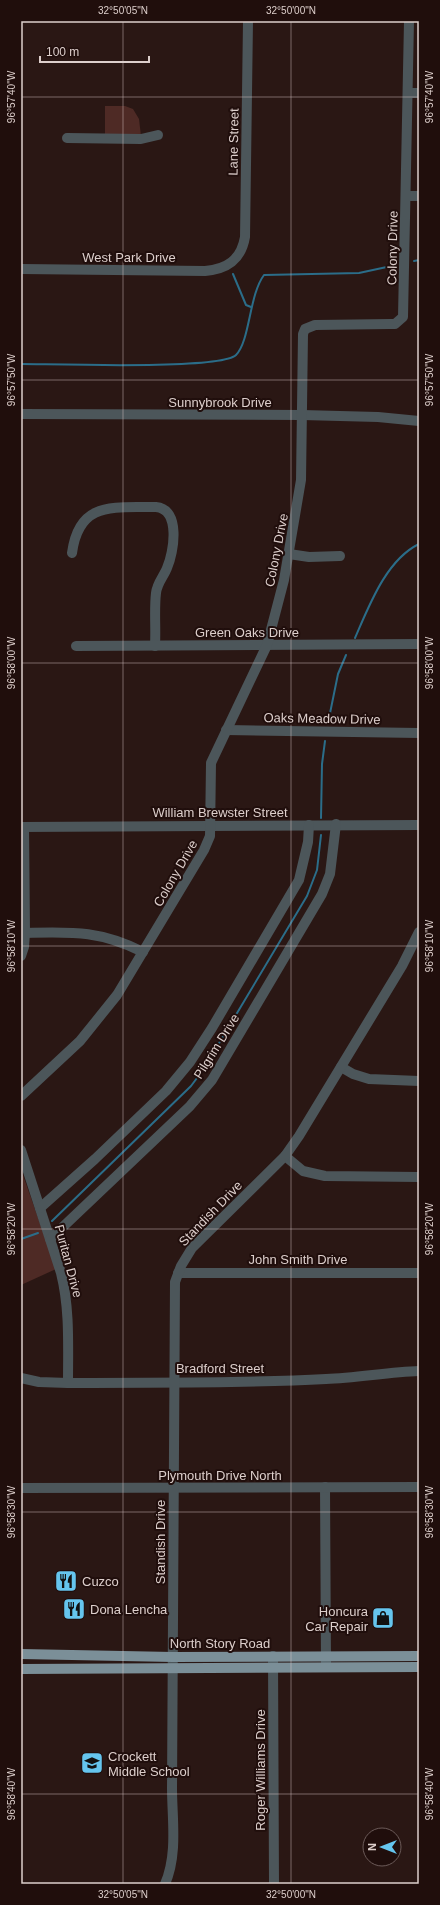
<svg xmlns="http://www.w3.org/2000/svg" width="440" height="1905" font-family="Arial,sans-serif">
	<style>
		.green { fill: #4e2a25 }
		.lines { fill: none; stroke-linecap: round; stroke-linejoin: round }
		.stream { stroke: #2b6d89; stroke-width: 2 }
		.minor { stroke: #4c565a; stroke-width: 10 }
		.major { stroke: #7b8f98; stroke-width: 10 }
		.ticks { fill: none; stroke: #ddcfcc; stroke-width: 1; stroke-opacity: 0.45 }
		.labels { text-anchor: middle; stroke-width: 4; stroke-linejoin: round; paint-order: stroke }
		.street-label { font-size: 13px; fill: #ddcfcc; stroke: #200e0c }
		.poi-label { font-size: 13px; fill: #ddcfcc; stroke: #200e0c; text-anchor: start }
		.neatline { fill: none; stroke: #ddcfcc; stroke-width: 1.5 }
		.ticks-label { font-size: 10px; text-anchor: middle; fill: #ddcfcc }
	</style>
	<rect width="100%" height="100%" fill="#2a1714"/>
	<g class="green">
		<path d="M105,106H125L133,109L139,119L141,136L105,135Z"/>
		<path d="M21,1175H23L56,1269L21,1285Z"/>
	</g>
	<g class="lines">
		<g class="stream">
			<path d="M414,261L419,260"/>
			<path d="M233,274L246,305L251,307"/>
			<path d="M21,364C52,364 221,370 236,355C250,341 249,295 264,275L359,273L396,265"/>
			<path d="M355,638C369,606 386,560 419,544"/>
			<path d="M328,723L338,674L346,655"/>
			<path d="M321,818L322,764L325,741"/>
			<path d="M52,1221L191,1086L203,1070L307,896L317,870L321,835"/>
			<path d="M21,1239L38,1233"/>
		</g>
		<g class="minor">
			<path d="M408,93H419"/>
			<path d="M67,138L141,139L158,135"/>
			<path d="M406,196H419"/>
			<path d="M21,269L205,271C227,269 241,260 245,237L248,21"/>
			<path d="M21,414L302,415L378,417L419,421"/>
			<path d="M72,553C79,500 114,508 156,507C181,509 174,552 167,568C164,576 157,583 156,593C154,610 156,628 155,646"/>
			<path d="M289,554L309,557L340,556"/>
			<path d="M76,646L419,644"/>
			<path d="M226,730L419,733"/>
			<path d="M21,827L419,825"/>
			<path d="M25,933C72,932 99,930 143,952"/>
			<path d="M21,956L24,947L25,933L24,827"/>
			<path d="M341,1067L353,1074L369,1079L419,1081"/>
			<path d="M21,1096L80,1041L117,995L204,850L210,836L211,763L267,645L284,580L301,480L303,334L305,329L315,325L390,324H395L403,317L409,21"/>
			<path d="M21,1150L61,1273C70,1309 68,1346 68,1383"/>
			<path d="M285,1156L303,1171L325,1176L419,1177"/>
			<path d="M40,1208L95,1159L166,1091L190,1062L212,1028L299,880L308,842L309,825"/>
			<path d="M50,1239L190,1106L212,1080L322,894L330,874L336,824"/>
			<path d="M178,1273H419"/>
			<path d="M21,1378L39,1382L68,1383C154,1382 240,1384 326,1379C357,1378 388,1372 419,1371"/>
			<path d="M325,1487L326,1665"/>
			<path d="M21,1488L419,1487"/>
			<path d="M273,1656L274,1884"/>
			<path d="M165,1884C178,1854 172,1819 172,1788L175,1282L181,1266L192,1248L285,1156L299,1136L402,966L419,932"/>
		</g>
		<g class="major">
			<path d="M21,1654L173,1657L419,1656"/>
			<path d="M21,1669L419,1667"/>
		</g>
	</g>
	<path class="ticks" d="M123,21V1884M291,21V1884M21,97H419M21,380H419M21,663H419M21,946H419M21,1229H419M21,1512H419M21,1794H419"/>
	<defs>
		<g id="restaurant-square" transform="scale(1.15)"><rect x="-9" y="-9" width="18" height="18" rx="4" fill="#65c5ee" stroke="#200e0c"/><path d="M-5-6h1v4h1v-4h1v4h1v-4h1v5L-1.5 .5V6h-2V.5L-5-1ZM5-6V6H3V1.5H1.5Q1.5-4 5-6Z" fill="#111"/></g>
		<g id="shop-square" transform="scale(1.15)"><rect x="-9" y="-9" width="18" height="18" rx="4" fill="#65c5ee" stroke="#200e0c"/><path d="M-5-2.5h2.3a2.7 3.5 0 0 1 5.4 0H5L5.5 6h-11ZM-1.5-2.5h3a1.5 2.3 0 0 0-3 0Z" fill="#111"/></g>
		<g id="school-square" transform="scale(1.15)"><rect x="-9" y="-9" width="18" height="18" rx="4" fill="#65c5ee" stroke="#200e0c"/><path d="M0-5L7-2L0 1L-7-2ZM-4 1L0 2.5L4 1V4Q0 6-4 4Z" fill="#111"/></g>
	</defs>
	<g fill-rule="evenodd">
		<use href="#restaurant-square" x="66" y="1581"/>
		<use href="#restaurant-square" x="74" y="1609"/>
		<use href="#shop-square" x="383" y="1618"/>
		<use href="#school-square" x="92" y="1763"/>
	</g>
	<g class="labels">
		<g class="street-label">
			<text transform="translate(233 142) rotate(-89)" y="5">Lane Street</text>
			<text transform="translate(392 248) rotate(-89)" y="5">Colony Drive</text>
			<text x="129" y="262">West Park Drive</text>
			<text x="220" y="407">Sunnybrook Drive</text>
			<text transform="translate(276 550) rotate(-79)" y="5">Colony Drive</text>
			<text x="247" y="637">Green Oaks Drive</text>
			<text transform="translate(322 718) rotate(1)" y="5">Oaks Meadow Drive</text>
			<text x="220" y="817">William Brewster Street</text>
			<text transform="translate(175 873) rotate(-60)" y="5">Colony Drive</text>
			<text transform="translate(216 1046) rotate(-58)" y="5">Pilgrim Drive</text>
			<text transform="translate(210 1213) rotate(-46)" y="5">Standish Drive</text>
			<text x="298" y="1264">John Smith Drive</text>
			<text transform="translate(69 1261) rotate(75)" y="5">Puritan Drive</text>
			<text x="220" y="1373">Bradford Street</text>
			<text x="220" y="1480">Plymouth Drive North</text>
			<text transform="translate(160 1542) rotate(-90)" y="5">Standish Drive</text>
			<text x="220" y="1648">North Story Road</text>
			<text transform="translate(260 1770) rotate(-90)" y="5">Roger Williams Drive</text>
		</g>
		<g class="poi-label">
			<text x="82" y="1586">Cuzco</text>
			<text x="90" y="1614">Dona Lencha</text>
			<text x="368" y="1616" text-anchor="end">Honcura<tspan x="368" dy="15">Car Repair</tspan></text>
			<text x="108" y="1761">Crockett<tspan x="108" dy="15">Middle School</tspan></text>
		</g>
	</g>
	<rect width="440" height="1905" fill="none" stroke="#200e0c" stroke-width="44"/>
	<g transform="translate(382 1847) rotate(270)"><circle r="19" fill="#200e0c" stroke="#6c5b59"/>
	<path d="M0-3L7 15L0 10L-7 15Z" fill="#65c5ee"/>
	<text y="-6" font-size="11" font-weight="bold" text-anchor="middle" fill="#ddcfcc">N</text>
	</g>
	<path d="M40 56v6h109v-6" fill="none" stroke="#ddcfcc" stroke-width="2"/>
	<text x="46" y="56" font-size="12" fill="#ddcfcc" stroke="#200e0c" stroke-width="3" paint-order="stroke">100 m</text>
	<rect x="22" y="22" width="396" height="1861" class="neatline"/>
	<g class="ticks-label">
		<text x="123" y="14">32°50'05"N</text>
		<text x="291" y="14">32°50'00"N</text>
		<text transform="translate(429 97) rotate(-90)" y="4">96°57'40"W</text>
		<text transform="translate(11 97) rotate(-90)" y="4">96°57'40"W</text>
		<text transform="translate(429 380) rotate(-90)" y="4">96°57'50"W</text>
		<text transform="translate(11 380) rotate(-90)" y="4">96°57'50"W</text>
		<text transform="translate(429 663) rotate(-90)" y="4">96°58'00"W</text>
		<text transform="translate(11 663) rotate(-90)" y="4">96°58'00"W</text>
		<text transform="translate(429 946) rotate(-90)" y="4">96°58'10"W</text>
		<text transform="translate(11 946) rotate(-90)" y="4">96°58'10"W</text>
		<text transform="translate(429 1229) rotate(-90)" y="4">96°58'20"W</text>
		<text transform="translate(11 1229) rotate(-90)" y="4">96°58'20"W</text>
		<text transform="translate(11 1512) rotate(-90)" y="4">96°58'30"W</text>
		<text transform="translate(429 1512) rotate(-90)" y="4">96°58'30"W</text>
		<text transform="translate(11 1794) rotate(-90)" y="4">96°58'40"W</text>
		<text transform="translate(429 1794) rotate(-90)" y="4">96°58'40"W</text>
		<text x="123" y="1898">32°50'05"N</text>
		<text x="291" y="1898">32°50'00"N</text>
	</g>
</svg>
